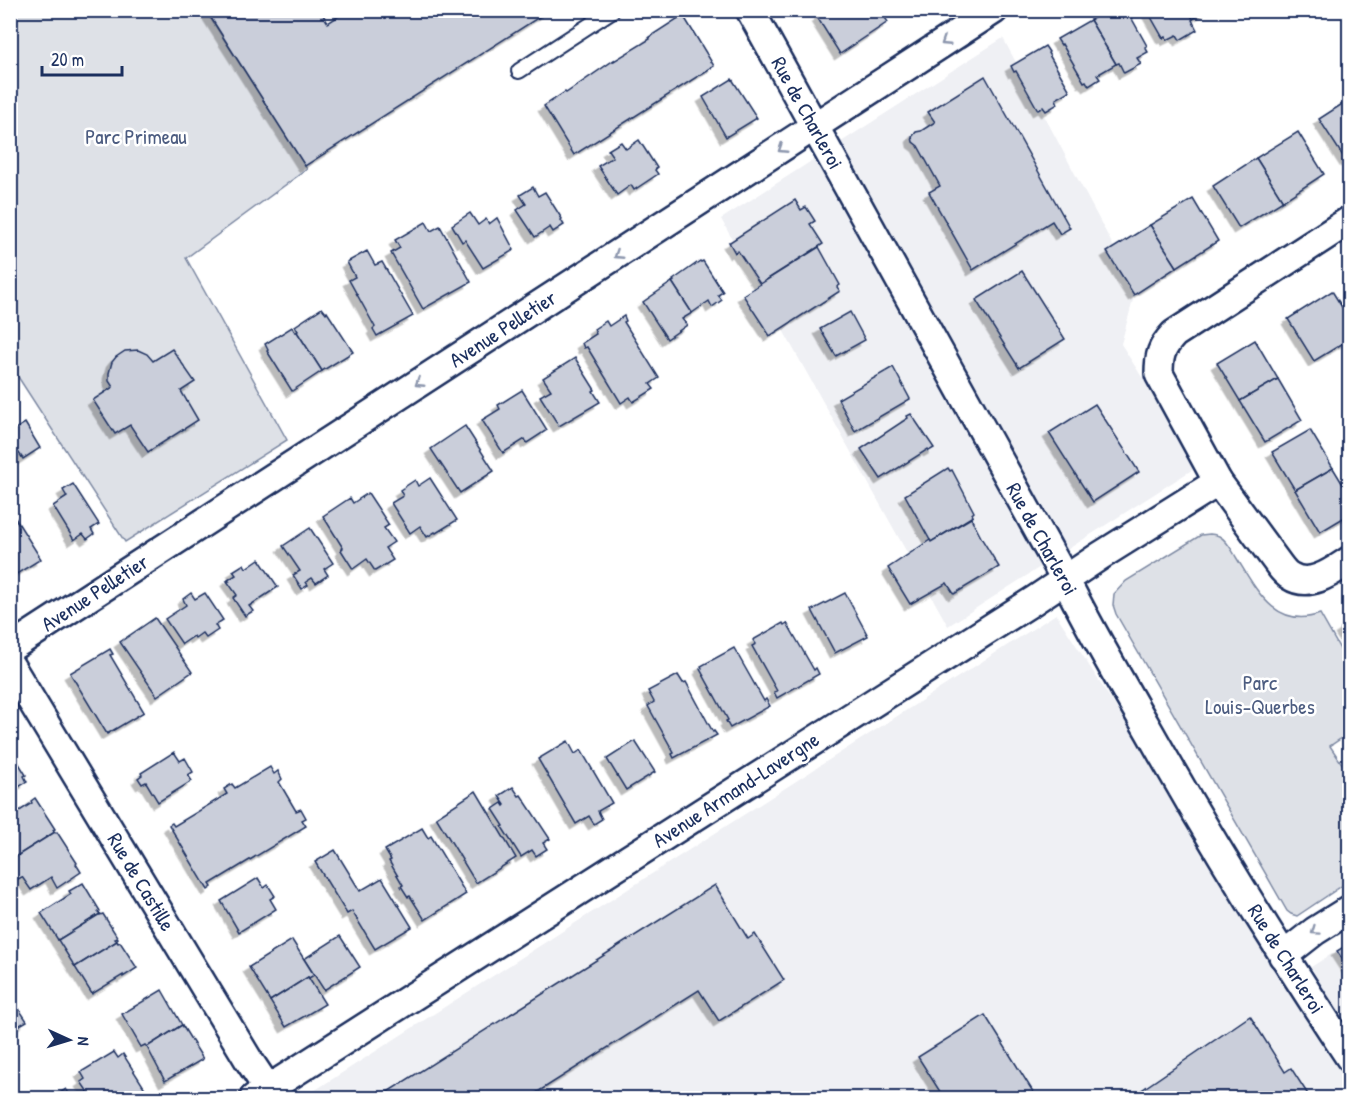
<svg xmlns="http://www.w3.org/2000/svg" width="1360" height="1109" font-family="'Patrick Hand',sans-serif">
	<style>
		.built { fill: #eff0f4 }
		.green { fill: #dee1e7; stroke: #7c88a2; stroke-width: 1.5 }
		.building { fill: #caceda; stroke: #1b2f5e; stroke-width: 1.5; filter: url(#shadow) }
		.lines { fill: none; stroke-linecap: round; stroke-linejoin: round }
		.lane-casing { stroke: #1b2f5e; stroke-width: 18 }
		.street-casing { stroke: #1b2f5e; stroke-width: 32 }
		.lane { stroke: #fff; stroke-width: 14 }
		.street { stroke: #fff; stroke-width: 27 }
		.oneway { stroke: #8d97ae }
		.labels { text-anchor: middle; stroke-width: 5; stroke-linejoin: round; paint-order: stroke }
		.street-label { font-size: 21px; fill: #1b2f5e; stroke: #fff }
		.park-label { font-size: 21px; fill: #4c5c80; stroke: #fff }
	</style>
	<defs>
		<filter id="shadow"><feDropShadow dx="-5.5" dy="5.5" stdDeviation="0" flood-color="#0004"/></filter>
	</defs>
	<rect width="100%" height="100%" fill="#fff"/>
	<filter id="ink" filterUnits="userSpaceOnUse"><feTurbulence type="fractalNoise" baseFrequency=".0167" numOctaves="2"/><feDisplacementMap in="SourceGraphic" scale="12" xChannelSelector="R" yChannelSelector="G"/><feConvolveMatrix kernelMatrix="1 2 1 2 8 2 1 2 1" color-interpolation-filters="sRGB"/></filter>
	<g filter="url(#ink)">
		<g class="built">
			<path d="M1003,38L1136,289L1121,344L1198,466L948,626L721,219Z"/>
			<path d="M1056,614L1350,1072L1349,1098H303Z"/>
			<path d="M1349,943V1030L1311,967Z"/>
		</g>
		<g class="green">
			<path d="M11,11H206L307,169L186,258L287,440L125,542L11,366Z"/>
			<path d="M1210,534C1213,534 1216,535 1219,536C1227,540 1232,550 1236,557C1256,589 1275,630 1320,614L1349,665V733L1330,746L1349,774V881L1297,916L1291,914L1287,911L1116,614L1113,605L1114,594L1126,581L1201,535Z"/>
		</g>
		<g class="building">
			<path d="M206,10H320L328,23L348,10H546L547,12L305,166Z"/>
			<path d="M827,10H880L888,22L840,54L817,17Z"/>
			<path d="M1107,10H1127L1147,46L1145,47L1148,52L1137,58L1141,64L1124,73L1119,63L1116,64L1090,20Z"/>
			<path d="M1147,10H1189L1193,19L1192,20L1197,30L1180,40L1177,35L1167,40L1166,37L1163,38Z"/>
			<path d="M1189,10H1208L1193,19Z"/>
			<path d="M683,15L714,66L574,155L544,106L565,92L566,93L614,60V61L650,39L649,37Z"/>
			<path d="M1090,20L1116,64L1097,75L1100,79L1089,86L1086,81L1084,82L1062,44L1061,45L1057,39Z"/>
			<path d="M1045,46L1049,52L1048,53L1070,91L1056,99L1058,104L1046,111L1043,107L1038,110L1016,71L1014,72L1011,66Z"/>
			<path d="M985,76L1070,228L1060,234L1052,221L973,270L929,192L940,186L918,146L913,142L912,137L916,132L921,131L935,122L928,112Z"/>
			<path d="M732,79L757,118L726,137L703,97Z"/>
			<path d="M1350,99V158L1346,161L1319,119Z"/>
			<path d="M1298,132L1324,174L1283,201L1256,158Z"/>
			<path d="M639,140L657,168L655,170L658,174L634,190L631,185L617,195L598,166L613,157L608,150L621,142L626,149Z"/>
			<path d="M1256,158L1283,201L1239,228L1213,186Z"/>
			<path d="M533,187L538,196L545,192L562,219L561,220L564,225L553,232L550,227L535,237L517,210L526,204L520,195Z"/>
			<path d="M1193,199L1218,241L1177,267L1150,225Z"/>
			<path d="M795,200L801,210L806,207L815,221L810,224L823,244L760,284L738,251L735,253L729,242H730Z"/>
			<path d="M470,213L478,225L486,219L489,224L497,218L514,250L483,268L465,240L462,242L452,225Z"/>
			<path d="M426,222L431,231L440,226L471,282L423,309L391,253L400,248L395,240Z"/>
			<path d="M1150,225L1177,267L1134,295L1107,252Z"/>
			<path d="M819,247L840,285L837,287L840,291L770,336L743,295Z"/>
			<path d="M367,251L375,265L382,262L413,316L377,336L373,329L375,327L349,280L355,277L347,262Z"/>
			<path d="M700,261L701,262L703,261L723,292L718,295L722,300L712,307L709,301L692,313L672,282L674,281L673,280Z"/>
			<path d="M1022,271L1065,339L1019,368L976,300Z"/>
			<path d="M672,282L692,313L682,319L687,325L667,339L643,302Z"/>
			<path d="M1332,291L1350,320V339L1314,361L1288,319Z"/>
			<path d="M322,308L326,313L327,312L353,352L322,371L297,332L298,331L295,326Z"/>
			<path d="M850,312L865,340L836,356L820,329Z"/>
			<path d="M624,316L626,321L624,322L659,378L650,384L654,389L633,402L630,397L621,403L587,347L584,348L582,343L596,334L594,329L606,321L609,326Z"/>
			<path d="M292,327L295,332H297L322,371L292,391L267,351L268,350L265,344Z"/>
			<path d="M1255,340L1278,379L1240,401L1217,363Z"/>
			<path d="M172,349L195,382L181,391L198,420L148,452L130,425L115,434L93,400L113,387L109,381V373L112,362L116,357L125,351L138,350L147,354L153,361Z"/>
			<path d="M575,358L595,390L593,391L600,402L559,426L540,396L551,390L543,378Z"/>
			<path d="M893,367L910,399L855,431L838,399Z"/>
			<path d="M1278,379L1302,420L1265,442L1240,401Z"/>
			<path d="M522,390L547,430L527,443L525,439L503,453L482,420L500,409L498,405Z"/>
			<path d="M1095,404L1139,472L1093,502L1049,433Z"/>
			<path d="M911,414L934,448L929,451L928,449L881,479L861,449L908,418L907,416Z"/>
			<path d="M25,423L40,448L23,459L19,453L10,459V428L12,431Z"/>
			<path d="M465,426L494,471L460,493L431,449Z"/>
			<path d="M1310,430L1333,468L1295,490L1272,452Z"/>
			<path d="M948,468L950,471L952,470L974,512L972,514L973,516L931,542L905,495Z"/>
			<path d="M1333,468L1350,496V514L1320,532L1295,490Z"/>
			<path d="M430,478L457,520L436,533L435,532L427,537L420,526L410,533L391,503L403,496L400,490L415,480L418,486Z"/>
			<path d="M73,484L99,524L91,529L94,534L87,539L83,534L74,540L53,506L67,497L63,490Z"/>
			<path d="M368,493L389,525L384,528L394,542L385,548L393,560L375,571L367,559L353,569L341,550L343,548L323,516L350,498L353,503Z"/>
			<path d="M10,510L41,559L10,578Z"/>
			<path d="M971,518L983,541L999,567L954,594L947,583L910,604L888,568L930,540L931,542Z"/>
			<path d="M310,528L333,563L324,569L328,575L316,583L312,578L306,582L308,585L302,589L293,575L300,571L283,546Z"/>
			<path d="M259,559L278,587L249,606L253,611L245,616L233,598L237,595L227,581H229L228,580L236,575L233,571L244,564L246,568Z"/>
			<path d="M191,593L195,599L205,593L223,620L215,625L218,630L206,638L202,633L195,638L194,636L182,644L165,619L186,605L183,599Z"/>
			<path d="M845,593L868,636L835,653L812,610Z"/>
			<path d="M155,618L192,672L157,696L120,642Z"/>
			<path d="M783,623L784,625L787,623L814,670L816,668L819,674L777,698L774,692L777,691L752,646L756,644L753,640Z"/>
			<path d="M1350,623V643L1341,629Z"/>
			<path d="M734,648L764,701L766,699L770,706L730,728L726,721L728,720L700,669L702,668L701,666Z"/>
			<path d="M110,649L113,654L110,655L144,712L107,734L70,673Z"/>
			<path d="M678,675L683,683L686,682L713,732L714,731L717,735L674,758L672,754L674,753L648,706L654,702L648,691Z"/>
			<path d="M568,741L575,754L581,750L612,803L598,811L602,819L594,824L589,816L576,824L538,759Z"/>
			<path d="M635,741L655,772L626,790L607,759Z"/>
			<path d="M10,749L26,775L24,776L27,782L10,792Z"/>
			<path d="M174,752L180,761L185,758L193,772L188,775L192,781L158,802L146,782L142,784L138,778L142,775L141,773Z"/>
			<path d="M270,767L274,774L278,771L282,779L279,782L296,811L301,809L306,818L302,820L306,826L210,884L212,887L208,890L169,825L172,823L174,826L227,794L224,789L232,784L235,788Z"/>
			<path d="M513,787L519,796L521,795L550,839L543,843L547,849L536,856L532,850L521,857L502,827L504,826L493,809L502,803L504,806L505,805L499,796Z"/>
			<path d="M476,791L516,858L476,883L436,817Z"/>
			<path d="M35,798L55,829L53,830L55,832L12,859L10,857V817L32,803L31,801Z"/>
			<path d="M422,828L428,838L431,836L466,894L425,920L410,896L408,897L401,886L403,885L389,861L391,860L385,850Z"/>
			<path d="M55,832L56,833L57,832L77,863L76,864L81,872L57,888L51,877L31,890L22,877L18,879L10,867V863L13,861L12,859Z"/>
			<path d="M335,850L360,891L382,878L412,927L375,949L352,911L347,914L315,862Z"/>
			<path d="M258,878L264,888L268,885L275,896L270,899L276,909L239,932L221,901Z"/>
			<path d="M83,883L100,911L98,912L100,914L58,940L41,913L71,894L69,891Z"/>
			<path d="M715,885L748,939L755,934L784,980L719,1021L699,990L536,1093L539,1098H378Z"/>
			<path d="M100,914V915L103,914L118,938L115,939L117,941L75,967L58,940Z"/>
			<path d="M340,936L360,967L324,990L304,959Z"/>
			<path d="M292,940L314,975L309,978L308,977L270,1001L249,967Z"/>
			<path d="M117,941L118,943L120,942L137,968L123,977V975L92,994L75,967Z"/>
			<path d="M1350,943V971L1337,951Z"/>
			<path d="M308,977L325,1004L286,1027L270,1001Z"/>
			<path d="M162,990L182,1025L147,1047L145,1045L141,1047L122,1014Z"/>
			<path d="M17,1006L27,1021L15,1028L13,1024L10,1026V1010Z"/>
			<path d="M985,1015L1037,1098H944L918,1057Z"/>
			<path d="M1250,1016L1285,1072L1291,1068L1309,1096L1305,1098H1130Z"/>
			<path d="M182,1025L203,1059L165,1081L147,1047Z"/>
			<path d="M114,1052L118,1058L123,1054L149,1095L144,1098H92L81,1082L85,1079L81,1072Z"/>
			<path d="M66,1089L72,1098H52Z"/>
		</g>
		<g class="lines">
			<g class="lane-casing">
				<path id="lane" d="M519,71L613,10"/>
			</g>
			<g class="street-casing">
				<g id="street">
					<path d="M750,10L1065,579C1091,631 1120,681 1149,731C1212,843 1279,951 1350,1058"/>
					<path d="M1350,220L1174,334C1161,348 1159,355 1159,374L1218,482L1279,565C1282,569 1286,574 1290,576C1310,589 1333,571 1350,560"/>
					<path d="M10,648L994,10"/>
					<path d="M10,665L248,1059L274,1098"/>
					<path d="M1283,956L1315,931L1350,909"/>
					<path d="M254,1098L1033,601L1100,556L1218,482"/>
				</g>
			</g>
			<use href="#lane" class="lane"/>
			<use href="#street" class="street"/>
		</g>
		<defs><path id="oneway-chevron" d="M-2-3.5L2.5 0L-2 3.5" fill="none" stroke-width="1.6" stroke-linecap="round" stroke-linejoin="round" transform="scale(1.5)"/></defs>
		<g class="oneway">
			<use href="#oneway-chevron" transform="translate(945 42) rotate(147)"/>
			<use href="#oneway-chevron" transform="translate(782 149) rotate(147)"/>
			<use href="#oneway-chevron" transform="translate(618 255) rotate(147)"/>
			<use href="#oneway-chevron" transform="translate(419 383) rotate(147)"/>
			<use href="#oneway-chevron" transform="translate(1315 931) rotate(145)"/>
		</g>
	</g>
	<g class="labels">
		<g class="street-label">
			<text transform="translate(807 113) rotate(61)" y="7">Rue de Charleroi</text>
			<text transform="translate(503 329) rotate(-33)" y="7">Avenue Pelletier</text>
			<text transform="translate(1042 539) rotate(61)" y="7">Rue de Charleroi</text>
			<text transform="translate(95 593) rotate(-33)" y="7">Avenue Pelletier</text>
			<text transform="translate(736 790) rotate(-33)" y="7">Avenue Armand-Lavergne</text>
			<text transform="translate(141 882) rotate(59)" y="7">Rue de Castille</text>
			<text transform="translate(1286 959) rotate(58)" y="7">Rue de Charleroi</text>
		</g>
		<g class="park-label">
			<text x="136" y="144">Parc Primeau</text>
			<text x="1260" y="690">Parc<tspan x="1260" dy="24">Louis-Querbes</tspan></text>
		</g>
	</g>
	<rect width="1360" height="1109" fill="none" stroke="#fff" stroke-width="36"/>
	<rect x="18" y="18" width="1324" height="1073" fill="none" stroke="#1b2f5e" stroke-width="2" filter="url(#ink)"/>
	<g transform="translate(69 1040) rotate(94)" stroke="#ffffff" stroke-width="4.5" paint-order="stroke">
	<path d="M0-4.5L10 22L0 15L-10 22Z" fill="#1b2f5e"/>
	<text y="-9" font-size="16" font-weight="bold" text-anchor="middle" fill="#1b2f5e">N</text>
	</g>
	<path d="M42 66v9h80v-9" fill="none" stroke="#1b2f5e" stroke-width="3"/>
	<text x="51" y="66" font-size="18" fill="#1b2f5e" stroke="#ffffff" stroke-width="4.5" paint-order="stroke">20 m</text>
</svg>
